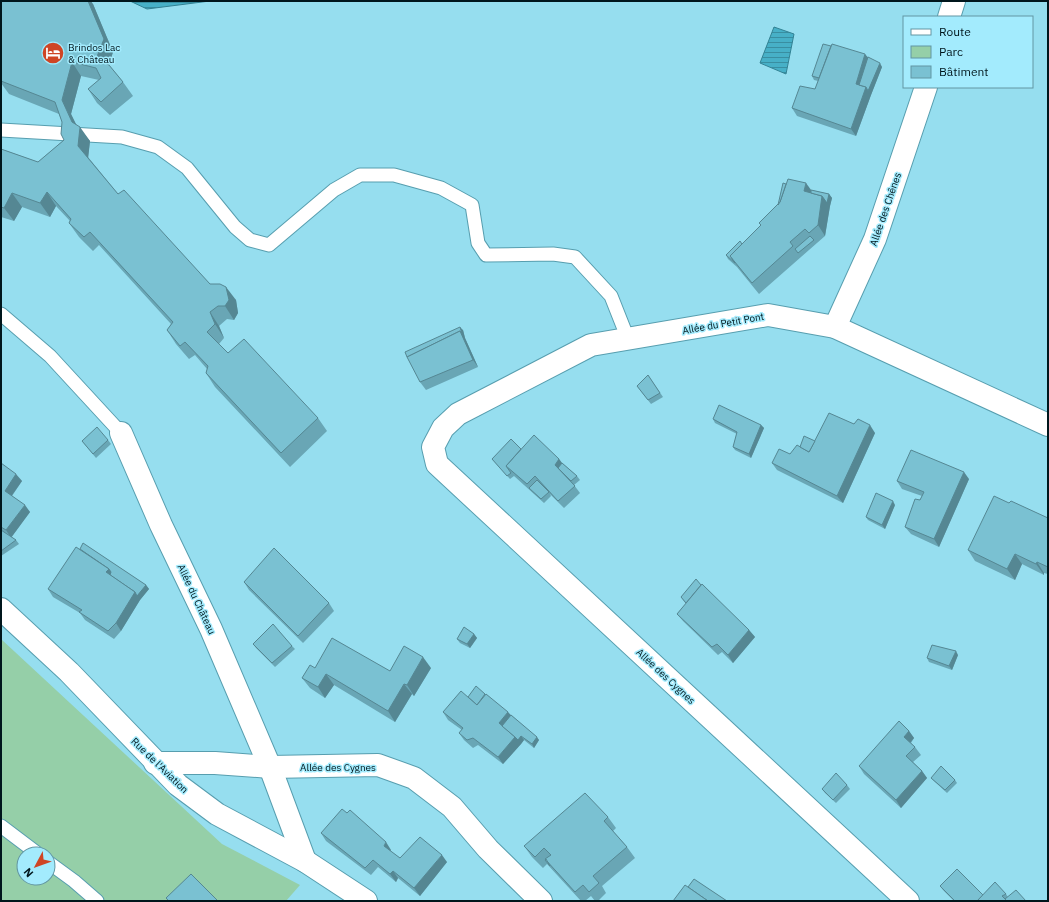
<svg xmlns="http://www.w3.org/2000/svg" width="1049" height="902" font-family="'IBM Plex Sans',sans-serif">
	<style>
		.park { fill: #95cfa8; fill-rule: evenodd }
		.water { fill: url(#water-rules); stroke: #328294 }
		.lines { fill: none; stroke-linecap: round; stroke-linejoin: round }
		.lane-casing { stroke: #579eaf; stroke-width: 15 }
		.street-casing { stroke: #579eaf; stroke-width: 24 }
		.lane { stroke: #fff; stroke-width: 13 }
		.street { stroke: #fff; stroke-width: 22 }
		.wall { fill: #69a6b5 }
		.shaded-wall { fill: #558793 }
		.building { fill: #7ac1d2; stroke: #558793 }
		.labels { text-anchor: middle; stroke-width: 3; stroke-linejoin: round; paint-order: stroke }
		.poi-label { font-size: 10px; fill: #00161c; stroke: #a3ebfd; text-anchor: start }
		.street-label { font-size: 10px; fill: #00161c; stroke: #a3ebfd }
	</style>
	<defs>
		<pattern id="water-rules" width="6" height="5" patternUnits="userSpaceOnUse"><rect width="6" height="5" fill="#47b0c7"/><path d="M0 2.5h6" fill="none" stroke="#398ea1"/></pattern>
	</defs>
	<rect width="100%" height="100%" fill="#96deef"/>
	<path class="park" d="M1,639L222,844L300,885L286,901H1ZM24,854H48V878H24Z"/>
	<g class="water">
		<path d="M130,1H210L147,9Z"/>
		<path d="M774,27L794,34L786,74L760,63Z"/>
	</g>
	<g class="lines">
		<g class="lane-casing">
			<g id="lane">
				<path d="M1,130L122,137L158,147L187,168L235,227L250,240L269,245L334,190L360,175H394L441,188L472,205L478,243L486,255L553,254L575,257L611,296L628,339"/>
				<path d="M1,314L50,356L121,433"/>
				<path d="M1,826L38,854"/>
				<path d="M48,862L74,881L97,901"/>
			</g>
		</g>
		<g class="street-casing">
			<g id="street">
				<path d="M949,17L954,1"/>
				<path d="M835,327L875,239L926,87"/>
				<path d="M121,433L161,525L211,629L270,767L305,861"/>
				<path d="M1,609L69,672L178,785L217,814L305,861L366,901"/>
				<path d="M155,763H215L270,767L378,765L414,778L452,807L488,849L541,901"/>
				<path d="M908,901L437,464L433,447L443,428L458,414L591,345L768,315L835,327L1048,425"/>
			</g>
		</g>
		<use href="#lane" class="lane"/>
		<use href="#street" class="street"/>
	</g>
	<g class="wall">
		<path d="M1,1L93,4L113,52L109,65L123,82L133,96L110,115L97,103L88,89L99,80L81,76L71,114L76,125L90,141L88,157L118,194L210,284L236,300L238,313L234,320L227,319L219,326L224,338L219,344L228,353L318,418L327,431L290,467L215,387L206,373L207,369L195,355L189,359L176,344L167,330L171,324L99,245L93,251L79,237L69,223L70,221L56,206L50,217L22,207L14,221L1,217V218V149L38,162L64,140L62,122L59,114L9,94L1,83Z"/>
		<path d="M831,46L868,57L882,67L871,95L856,136L797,116L792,108L815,89L818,81L814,80L812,76Z"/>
		<path d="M786,184L811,190L829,194L832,198L830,206L825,236L801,257L800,256L801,257L759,294L737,267L728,259L726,255L742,244L761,226L778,205Z"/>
		<path d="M463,330L465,338L478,367L426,390L420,382Z"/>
		<path d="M648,375L663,397L651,404L637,386Z"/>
		<path d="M713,419L761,425L764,428L751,458L735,450L733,447L737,434L715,423Z"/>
		<path d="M854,424L875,433L843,503L777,470L772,463L790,454L800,447L815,441Z"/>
		<path d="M108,440L111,444L96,458L82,441Z"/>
		<path d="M521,449L559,459L562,463L577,476L580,480L574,485L580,493L564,508L550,494L551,496L544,503L514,476L510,479L492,459Z"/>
		<path d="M1,463L22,481L12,496L30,512L11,537L16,540L19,544L1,556Z"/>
		<path d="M969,479L939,547L911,534L905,527L922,496L902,489L897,481Z"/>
		<path d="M1009,503L1048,518V574L1044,573V575L1022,564L1015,580L975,561L968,550Z"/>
		<path d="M895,505L885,529L868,520L866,517Z"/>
		<path d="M80,549L146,585L149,589L140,600L121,631L114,639L85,620L80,613L53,597L48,589Z"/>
		<path d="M244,582L329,603L334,611L303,643L249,590Z"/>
		<path d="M681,597L749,630L755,637L733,663L722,652L718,655L683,621L677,614L686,604Z"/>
		<path d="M474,634L477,638L470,648L460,643L457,639Z"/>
		<path d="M253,644L292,646L295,649L275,667L256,648Z"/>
		<path d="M958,655L952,670L929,662L927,658Z"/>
		<path d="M315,668L390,671L431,668L414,696L412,694L395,722L334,685L325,698L310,688L302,678Z"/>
		<path d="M485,694L511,715L539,740L534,748L524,740L521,744L503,764L478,745L473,748L464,740L459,733L462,730L448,720L443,712L468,697Z"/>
		<path d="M909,731L914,738L911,743L915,747L921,755L913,762L922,771L927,778L901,808L864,774L859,766Z"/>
		<path d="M931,778L955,780L957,783L947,793L934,781Z"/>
		<path d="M847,785L850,789L836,803L825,793L822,789Z"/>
		<path d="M608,817L616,828L613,831L627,847L635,858L602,886L606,893L598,901H595L591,896L585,901H581L547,864L543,868L532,857L524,846Z"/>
		<path d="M321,833L391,850L390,851L400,858L447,862L420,896L398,878L396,882L378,867L371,875L326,841Z"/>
		<path d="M940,886L983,895L1006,894L1008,897L1026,901H954L943,890Z"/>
	</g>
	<g class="shaded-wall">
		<path d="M88,1H91L93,4L113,52L106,73L96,59Z"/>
		<path d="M865,54L871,61L862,89L856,84Z"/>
		<path d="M72,62L81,76L71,114L80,132V127L90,141L88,159L78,146L72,122L62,100Z"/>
		<path d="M880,63L882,67L871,95L856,136L851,129L866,87Z"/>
		<path d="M806,183L814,194L804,191Z"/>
		<path d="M47,192L56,206L50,217L40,203Z"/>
		<path d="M12,193L22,207L14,221L4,208Z"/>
		<path d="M829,194L832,198L830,206L825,236L818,225L822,196Z"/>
		<path d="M226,287L236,300L238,313L234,320L225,306Z"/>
		<path d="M210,312L219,326L224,338L215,324Z"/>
		<path d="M460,327L463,330L465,338L478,367L473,360L460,331Z"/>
		<path d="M761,425L764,428L751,458L749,454Z"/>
		<path d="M870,425L875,433L843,503L837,496Z"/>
		<path d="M559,459L565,467L561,472L555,465Z"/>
		<path d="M964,472L969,479L939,547L934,539Z"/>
		<path d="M16,474L22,481L10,498L5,491Z"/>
		<path d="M893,501L895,505L885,529L882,525Z"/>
		<path d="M25,505L30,512L11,538L6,530Z"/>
		<path d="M1015,554L1022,564L1015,580L1007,569Z"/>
		<path d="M1037,562L1044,573V575L1036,564Z"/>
		<path d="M109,569L114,576L112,579L106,572Z"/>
		<path d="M146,585L149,589L140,600L121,631L116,623L135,592Z"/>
		<path d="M749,630L755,637L733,663L728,655Z"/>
		<path d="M474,634L477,638L470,648L467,644Z"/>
		<path d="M956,651L958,655L952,670L949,666Z"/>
		<path d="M423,657L431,668L414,696L407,685Z"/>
		<path d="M326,674L334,685L325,698L318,687Z"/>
		<path d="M404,684L412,694L395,722L388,711Z"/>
		<path d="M508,712L514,719L505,730L499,723Z"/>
		<path d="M909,731L914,738L909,744L904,737Z"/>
		<path d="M521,736L524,740L521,744L503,764L498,757L515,737Z"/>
		<path d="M537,737L539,740L534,748L532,744Z"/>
		<path d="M922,771L927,778L901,808L896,800Z"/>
		<path d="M386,842L391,850L390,854L384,846Z"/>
		<path d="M442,855L447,862L420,896L414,888Z"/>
		<path d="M393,871L398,878L396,882L390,874Z"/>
	</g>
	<g class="building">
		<path d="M1,1H88L104,39L96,59L109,65L123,82L101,102L88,89L101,78L96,68L72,62L62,100L72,122L80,127L78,146L118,194L124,190L210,284H220L226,287L229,300L225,306H218L210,312L215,324L207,332L228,353L244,339L318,418L281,453L206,373L208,366L185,342L180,346L167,330L173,322L90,232L84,237L69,223L71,219L47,192L40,203L12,193L4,208L1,207V149L38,162L64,140L61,134L62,122L55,102L1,81Z"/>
		<path d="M823,44L831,46L819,78L812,76Z"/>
		<path d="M832,44L865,54L856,84L866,87L851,129L792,108L800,86L815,89Z"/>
		<path d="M868,57L880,63L868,91L866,87L859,85Z"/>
		<path d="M788,179L806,183L804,191L822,196L818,225L809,233L805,229L790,242L793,246L752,283L730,256L761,225L759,223L780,202Z"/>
		<path d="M783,183L786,184L780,202L778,205Z"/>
		<path d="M811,190L829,194L827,203L822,196L811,193Z"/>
		<path d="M810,236L814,240L798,253L795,249Z"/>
		<path d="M740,241L742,244L730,256L735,263L726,255Z"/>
		<path d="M460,327L462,334L460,331L407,357L405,352Z"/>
		<path d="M460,331L473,360L420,382L407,357Z"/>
		<path d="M648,375L660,393L648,400L637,386Z"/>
		<path d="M719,405L761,425L749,454L733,447L737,432L713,419Z"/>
		<path d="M829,413L854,424L858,419L870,425L837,496L772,463L779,449L790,454L797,445L809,452Z"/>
		<path d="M97,427L108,440L93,454L82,441Z"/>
		<path d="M534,435L559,459L555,465L575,486L558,501L535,476L527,484L506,466Z"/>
		<path d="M804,436L815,441L809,452L800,447Z"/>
		<path d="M511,439L521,449L506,466L511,473L507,476L492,459Z"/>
		<path d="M911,450L964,472L934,539L905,527L915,499L920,500L924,492L897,481Z"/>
		<path d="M1,463L16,474L5,491L25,505L6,530L1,527Z"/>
		<path d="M562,463L577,476L571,481L558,468Z"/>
		<path d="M537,480L549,492L541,499L529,488Z"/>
		<path d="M876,493L893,501L882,525L866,517Z"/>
		<path d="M994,496L1009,503L1011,501L1048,518V567L1037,562L1036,564L1015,554L1007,569L968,550Z"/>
		<path d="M1,530L16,540L1,551Z"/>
		<path d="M83,543L146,585L137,596L135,592L110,575L111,572L109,569L80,549Z"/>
		<path d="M76,547L109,569L106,572L135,592L116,623L108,631L79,612L82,610L48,589Z"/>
		<path d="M274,548L329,603L298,636L244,582Z"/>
		<path d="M696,579L701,585L686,603L681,597Z"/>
		<path d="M702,584L749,630L728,655L717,644L712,647L677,614Z"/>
		<path d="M273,624L292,646L272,663L253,644Z"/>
		<path d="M464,627L474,634L467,644L457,639Z"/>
		<path d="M332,638L390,671L404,646L423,657L407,685L404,684L388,711L326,674L318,687L302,678L310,665L315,668Z"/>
		<path d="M932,645L956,651L949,666L927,658Z"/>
		<path d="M476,686L485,694L477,705L468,697Z"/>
		<path d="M461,691L477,705L486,694L508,712L499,723L515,737L498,757L473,738L467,740L459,733L463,728L443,712Z"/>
		<path d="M511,715L537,737L532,744L521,736L518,740L515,737L502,726Z"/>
		<path d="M899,721L909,731L904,737L915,747L906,756L922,771L896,800L859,766Z"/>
		<path d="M941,766L955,780L945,790L931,778Z"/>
		<path d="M836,773L847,785L833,800L822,789Z"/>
		<path d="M585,793L608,817L604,821L627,847L593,876L599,883L589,892L583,885L575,892L545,859L551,855L544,848L535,857L524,846Z"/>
		<path d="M342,809L347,813L350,810L386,842L384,846L400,858L420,837L442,855L414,888L393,871L390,874L373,860L365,868L321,833Z"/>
		<path d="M546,859L550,866L545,860Z"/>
		<path d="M957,869L983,895L977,901H955L940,886Z"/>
		<path d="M191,874L218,901H169L166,898Z"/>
		<path d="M694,879L727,901H708L688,887Z"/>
		<path d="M995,882L1006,894L1002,896L1007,901H977Z"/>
		<path d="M685,885L708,901H673Z"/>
		<path d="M1016,890L1026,901H1007L1005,899Z"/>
	</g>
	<defs>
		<g id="hotel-disc" transform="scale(1.15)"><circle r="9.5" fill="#cf4524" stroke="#a3ebfd"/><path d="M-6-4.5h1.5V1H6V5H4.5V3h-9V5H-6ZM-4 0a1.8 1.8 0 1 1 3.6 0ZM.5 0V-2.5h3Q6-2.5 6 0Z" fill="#fff"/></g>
	</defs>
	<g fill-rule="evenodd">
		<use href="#hotel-disc" x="53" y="53"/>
	</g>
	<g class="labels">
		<g class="poi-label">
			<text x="68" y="51">Brindos Lac<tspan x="68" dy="12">&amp; Château</tspan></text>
		</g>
		<g class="street-label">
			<text transform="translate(885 209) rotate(-71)" y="4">Allée des Chênes</text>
			<text transform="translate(723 323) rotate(-10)" y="4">Allée du Petit Pont</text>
			<text transform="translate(197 599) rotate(65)" y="4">Allée du Château</text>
			<text transform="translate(666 676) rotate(43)" y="4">Allée des Cygnes</text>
			<text transform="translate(160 765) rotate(44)" y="4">Rue de l'Aviation</text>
			<text x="338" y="771">Allée des Cygnes</text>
		</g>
	</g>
	<rect width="1049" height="902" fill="none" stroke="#00161c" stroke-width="4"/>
	<rect x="903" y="16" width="130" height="72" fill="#a3ebfd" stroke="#6296a3"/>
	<rect x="911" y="29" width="20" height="6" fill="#ffffff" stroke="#6296a3"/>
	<text x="939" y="36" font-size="12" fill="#00161c">Route</text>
	<rect x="911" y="46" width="20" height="12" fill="#95cfa8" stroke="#6296a3"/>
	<text x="939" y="56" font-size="12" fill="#00161c">Parc</text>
	<rect x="911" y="66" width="20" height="12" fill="#7ac1d2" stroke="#6296a3"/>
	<text x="939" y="76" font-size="12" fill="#00161c">Bâtiment</text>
	<g transform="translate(36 866) rotate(229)"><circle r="19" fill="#a3ebfd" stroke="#6296a3"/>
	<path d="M0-3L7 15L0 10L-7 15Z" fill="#cf4524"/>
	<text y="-6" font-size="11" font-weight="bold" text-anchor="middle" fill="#00161c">N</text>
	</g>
</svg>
